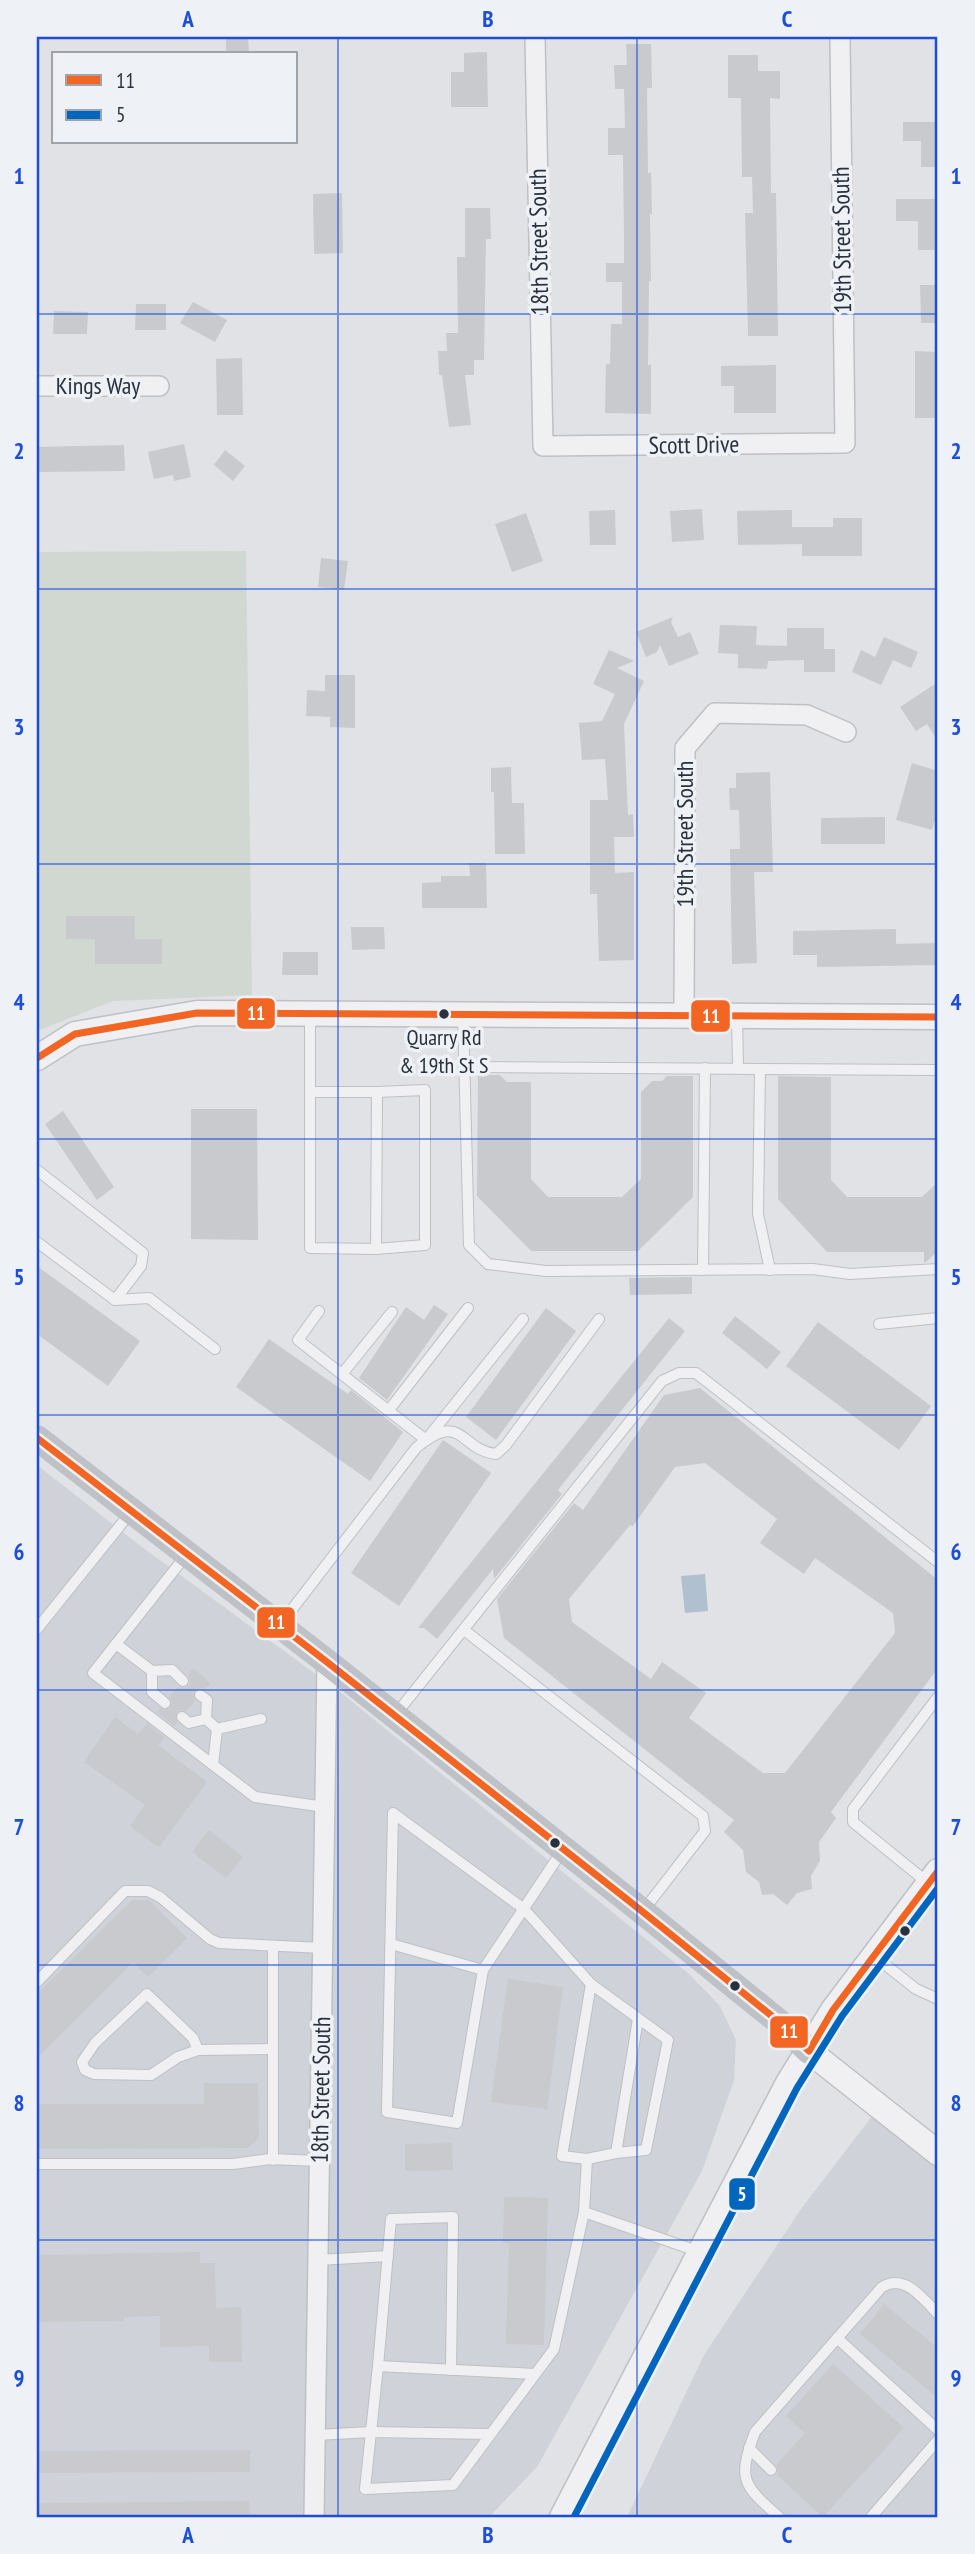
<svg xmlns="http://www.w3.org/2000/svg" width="975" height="2554" font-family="'PT Sans Narrow',sans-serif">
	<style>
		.built { fill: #cfd2d8 }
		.green { fill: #d1d8d1 }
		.water { fill: #b0c0cf }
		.building { fill: #c8cacd; fill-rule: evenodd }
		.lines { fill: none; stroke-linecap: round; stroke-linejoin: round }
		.service-casing { stroke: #bec0c3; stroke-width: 12 }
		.minor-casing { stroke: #bec0c3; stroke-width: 22 }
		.tertiary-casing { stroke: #bec0c3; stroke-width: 27 }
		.service { stroke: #f0f0f2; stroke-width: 10 }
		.minor { stroke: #f0f0f2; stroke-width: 19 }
		.tertiary { stroke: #f0f0f2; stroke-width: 24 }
		.secondary { stroke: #bec1c5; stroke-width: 26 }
		.bus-1-casing { stroke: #eef1f5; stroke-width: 12 }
		.bus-2-casing { stroke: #eef1f5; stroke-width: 12 }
		.bus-1 { stroke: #f26522; stroke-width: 7 }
		.bus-2 { stroke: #0065bd; stroke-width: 7 }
		.grid { fill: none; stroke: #1d4ed8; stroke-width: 2; stroke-opacity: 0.55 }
		.bus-dot { fill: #29313d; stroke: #eef1f5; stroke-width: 2.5 }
		.labels { text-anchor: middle; stroke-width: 7; stroke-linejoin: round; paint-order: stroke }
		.bus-label { font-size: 22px; fill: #29313d; stroke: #eef1f5 }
		.street-label { font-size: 24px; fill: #29313d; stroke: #eef1f5 }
		.line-badge { stroke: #eef1f5; stroke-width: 2.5 }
		.badge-label { font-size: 19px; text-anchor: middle; font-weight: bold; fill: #fff }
		.neatline { fill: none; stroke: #1d4ed8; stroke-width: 2.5 }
		.grid-label { font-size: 23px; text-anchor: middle; font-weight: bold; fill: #1d4ed8 }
	</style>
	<rect width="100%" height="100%" fill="#e0e2e5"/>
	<g class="built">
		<path d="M37,1465L134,1541L340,1692L689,1974L720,2006L736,2040L734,2080L702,2171L537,2467L489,2517H37Z"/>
		<path d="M876,2111L938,2164V2517H627L704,2355L801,2209Z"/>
	</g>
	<path class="green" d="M246,551L252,995L113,1001L37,1031V552Z"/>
	<path class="water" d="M705,1574L708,1611L685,1613L681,1576Z"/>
	<g class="building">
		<path d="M226,37H248L249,54H226Z"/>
		<path d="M626,44H651L652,88H647L648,173H651L652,214H650L651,281H649L648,365H651V414L605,413L606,364H610L611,324H622V282H606V263H624V236L623,155H608V128H625L624,89H615L614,65H627Z"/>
		<path d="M487,52L488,107H451V72H464V53Z"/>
		<path d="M728,55H758V71H780V99L770,98L771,193H776L778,336H748L745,213H753L752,177H742L741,98H728Z"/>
		<path d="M903,122H938V167H921V141H903Z"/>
		<path d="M342,193L343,253L314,254L313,194Z"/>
		<path d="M896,199H938V250H918V221H896Z"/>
		<path d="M465,208H490L491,239H486L484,360H474V375H465L471,425L449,427L442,375H439L438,351H447L446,333H458L457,257H465Z"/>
		<path d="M920,285H936L937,323H921Z"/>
		<path d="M193,302L227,320L215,342L180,323Z"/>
		<path d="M136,304H166V330H135Z"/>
		<path d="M54,311L88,312L87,334H53Z"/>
		<path d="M915,351L938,352V418H915Z"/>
		<path d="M242,358L243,415H217L216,359Z"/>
		<path d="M776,365V413H734V386H721V366Z"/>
		<path d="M184,444L191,477L174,481L173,475L154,479L148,452Z"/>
		<path d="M124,445L125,471L37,472V447Z"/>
		<path d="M225,450L245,466L233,481L214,465Z"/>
		<path d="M702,509L704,540L672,542L670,511Z"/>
		<path d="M615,510L616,545H590L589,511Z"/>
		<path d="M792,510V527H833V518H862V556H802V544L738,545L737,511Z"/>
		<path d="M526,513L543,561L512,572L495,524Z"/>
		<path d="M321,558L348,561L344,590L318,587Z"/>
		<path d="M673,617L671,622L678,637L690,632L699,654L669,666L660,645L657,652L646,657L636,632Z"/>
		<path d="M720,625L757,626L756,645L787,646V628H824V649H835V672H804V660L768,661L767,669L738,668V654L718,653Z"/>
		<path d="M884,637L918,652L911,668L893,660L881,685L852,672L861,650L875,657Z"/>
		<path d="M609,650L634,661L617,668L644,681L624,724L628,815L633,814L634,837H614L615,873L634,872V960L599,961L597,894H590V800H608L605,759L582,760L579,723L602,721L615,694L593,684Z"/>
		<path d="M325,675H355V728L330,727V717L306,716L307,690L325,691Z"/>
		<path d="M938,682V741L927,724L916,731L900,707Z"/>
		<path d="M912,763L938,771V809L932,830L896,820Z"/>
		<path d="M511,767L512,803H524L525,854H495L494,792H491V768Z"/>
		<path d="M770,772L773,872H754L757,963L732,964L730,849H740L739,810H730L729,788H736V773Z"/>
		<path d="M885,817V844H821V818Z"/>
		<path d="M469,863H486L487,908H422V883L441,882V876H470Z"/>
		<path d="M66,916H135V939H162V964H95V939H66Z"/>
		<path d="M351,927H384L385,949L352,950Z"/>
		<path d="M896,929V944L938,943V965L817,967V955H793V931Z"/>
		<path d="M283,952H318V975H282Z"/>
		<path d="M478,1075H500L507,1082H531V1179L548,1197H622L641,1179V1092L652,1081H662L667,1076H693V1197L638,1251H531L477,1196Z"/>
		<path d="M778,1076L831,1077V1180L847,1197H922L938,1182V1251L926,1262H924V1252H827L778,1199Z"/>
		<path d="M191,1109H257L258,1240L191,1239Z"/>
		<path d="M63,1111L114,1187L97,1200L45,1124Z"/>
		<path d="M37,1266L140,1341L108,1386L37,1334Z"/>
		<path d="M692,1277V1294L630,1295L629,1278Z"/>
		<path d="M434,1305L448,1314L387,1400L359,1378L406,1307L424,1320Z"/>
		<path d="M546,1308L576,1331L496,1440L466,1417Z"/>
		<path d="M735,1316L781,1352L767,1369L722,1333Z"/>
		<path d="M669,1318L685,1331L558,1490L562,1494L494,1579L493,1569L437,1639L424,1628H418Z"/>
		<path d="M818,1322L931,1406L899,1450L786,1366Z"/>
		<path d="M269,1339L348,1394L351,1390L403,1432L370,1481L236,1387Z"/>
		<path d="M700,1388L938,1580V1668L831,1812L836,1818L819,1842L820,1861L811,1876L812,1889L797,1893L787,1905L773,1894L762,1895L759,1882L746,1872L743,1850L724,1832L734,1820L504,1638L497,1599L574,1503L583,1510L664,1395ZM705,1463L777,1519L760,1543L804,1574L815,1558L893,1613L895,1633L785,1773H763L689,1718L706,1693L662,1662L651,1679L572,1622L569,1599L630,1525L633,1526L675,1467Z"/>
		<path d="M443,1440L491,1473L399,1606L351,1573Z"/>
		<path d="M193,1668L210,1683L205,1689L200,1688L194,1690L193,1695L195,1701L186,1711L180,1710L176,1713L177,1722L174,1726L157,1712L160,1708L167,1710L171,1707L172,1701L169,1697L178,1687L184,1688L189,1686L190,1680L188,1675Z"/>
		<path d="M115,1717L138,1734L147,1724L165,1737L158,1745L207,1782L159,1847L130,1826L145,1805L84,1762Z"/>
		<path d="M209,1830L243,1857L226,1878L192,1852Z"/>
		<path d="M132,1900H149L187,1938L148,1977L133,1962L37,2058V1994Z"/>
		<path d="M508,1979L563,1987L547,2109L491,2102Z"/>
		<path d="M204,2083H258L259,2138L248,2148L37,2149V2104H204Z"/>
		<path d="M452,2143L453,2170L405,2171V2144Z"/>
		<path d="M504,2197L548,2198L544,2345L506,2344L509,2243H503Z"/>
		<path d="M200,2252V2263H215L216,2308L241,2307L242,2362H209V2346L160,2347V2316L124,2317V2321L37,2322V2255Z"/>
		<path d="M884,2304L938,2348V2398L860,2334Z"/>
		<path d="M833,2364L904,2428L823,2517L777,2475L778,2469L776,2465L805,2433L786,2416Z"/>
		<path d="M170,2450H250V2472L37,2473V2451Z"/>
		<path d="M249,2501L250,2517H37V2503Z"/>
	</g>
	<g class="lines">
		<g class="service-casing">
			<g id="service">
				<path d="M463,1015L469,1245L488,1264L546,1271L813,1269L850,1274L938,1269"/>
				<path d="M737,1016L738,1068"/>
				<path d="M464,1067L938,1070"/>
				<path d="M760,1069L758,1214L770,1270"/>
				<path d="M310,1092H377L376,1249L310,1248V1014"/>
				<path d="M37,1170L143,1253L141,1266L115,1300"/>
				<path d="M37,1242L115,1300L149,1298L215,1349"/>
				<path d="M376,1249L425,1245V1090L377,1092"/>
				<path d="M703,1270L705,1068"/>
				<path d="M319,1311L298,1340L426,1440L523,1319"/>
				<path d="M879,1324L938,1318"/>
				<path d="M342,1374L392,1312"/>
				<path d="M389,1410L468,1308"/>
				<path d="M187,1554L93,1673L255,1797L325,1807"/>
				<path d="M280,1625L416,1448C463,1409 459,1450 496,1454L506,1445L599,1319"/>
				<path d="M37,1629L131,1512"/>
				<path d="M464,1630L703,1816L705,1831L643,1911"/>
				<path d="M116,1644L152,1671"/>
				<path d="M200,1695L207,1700L206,1719L217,1729L213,1765"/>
				<path d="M165,1703L152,1692V1671L172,1670L183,1681"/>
				<path d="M396,1714L662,1381L679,1373H696L938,1562"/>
				<path d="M182,1717L189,1723L206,1719"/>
				<path d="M217,1729L261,1719"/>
				<path d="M928,1883L853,1822V1809L938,1697"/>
				<path d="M391,1944L483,1970L457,2123L387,2112L393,1813L524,1909L591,1984"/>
				<path d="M273,1946V2160"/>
				<path d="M873,1955L916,1989L938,1999"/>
				<path d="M483,1970L562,1851"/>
				<path d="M37,1982L125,1891H148L160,1897L210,1939L219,1943L323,1948"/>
				<path d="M198,2050L193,2038L147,1994L95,2043L82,2062L85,2070L94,2074L151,2075L178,2057L198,2050L273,2049"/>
				<path d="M616,2153L638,2019"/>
				<path d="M587,2159L616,2153L646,2150L668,2040L591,1984L562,2156L587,2159L584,2212L700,2252"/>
				<path d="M37,2164H233L270,2159L320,2161"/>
				<path d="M318,2260L388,2256"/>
				<path d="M837,2338L938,2430"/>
				<path d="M378,2366L391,2219L453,2217L451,2370"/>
				<path d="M490,2434L371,2432L365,2489L453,2485L554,2349L584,2212"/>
				<path d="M316,2435L371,2432L378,2366L535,2374"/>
				<path d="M749,2448L771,2470"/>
				<path d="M779,2517C743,2485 737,2480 755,2432L882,2287C905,2273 923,2299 938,2314"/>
				<path d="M871,2517L938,2440"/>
			</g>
		</g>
		<g class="minor-casing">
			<g id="minor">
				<path d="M535,37L543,446L845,443L840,37"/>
				<path d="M37,386H159"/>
				<path d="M684,1015L685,748L715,713L807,715L846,732"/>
				<path d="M314,2517L327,1662"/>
			</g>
		</g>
		<g class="tertiary-casing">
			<g id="tertiary">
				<path d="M37,1058L75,1034L197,1013L938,1017"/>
				<path d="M809,2051L938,2153"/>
				<path d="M562,2517L788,2083L833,2010L938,1871"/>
			</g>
		</g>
		<use href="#service" class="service"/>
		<use href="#minor" class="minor"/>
		<use href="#tertiary" class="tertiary"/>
		<path class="secondary" d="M37,1438L327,1662L643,1912L778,2021L809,2051"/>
		<g class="bus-1-casing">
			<g id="bus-1">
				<path d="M37,1058L75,1034L197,1013L938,1017"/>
				<path d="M37,1438L327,1662L643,1912L778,2021L809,2051L833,2010L938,1871"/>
			</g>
		</g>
		<g class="bus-2-casing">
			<path id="bus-2" d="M574,2517L797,2088L842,2016L938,1888"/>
		</g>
		<use href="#bus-1" class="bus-1"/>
		<use href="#bus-2" class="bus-2"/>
	</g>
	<path class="grid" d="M338,37V2517M637,37V2517M37,314H938M37,589H938M37,864H938M37,1139H938M37,1415H938M37,1690H938M37,1965H938M37,2240H938"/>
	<g class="bus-dot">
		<circle cx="444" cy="1014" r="6"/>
		<circle cx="555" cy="1843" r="6"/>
		<circle cx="905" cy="1931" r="6"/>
		<circle cx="735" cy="1986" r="6"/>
	</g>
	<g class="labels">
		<g class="bus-label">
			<text x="444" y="1045">Quarry Rd<tspan x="444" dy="28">&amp; 19th St S</tspan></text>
		</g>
		<g class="street-label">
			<text transform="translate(842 240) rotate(-91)" y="8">19th Street South</text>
			<text transform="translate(539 242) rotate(-91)" y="8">18th Street South</text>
			<text x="98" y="394">Kings Way</text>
			<text transform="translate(694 445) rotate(-1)" y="8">Scott Drive</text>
			<text transform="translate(685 834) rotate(-90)" y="8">19th Street South</text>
			<text transform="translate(321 2090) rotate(-89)" y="8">18th Street South</text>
		</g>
	</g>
	<g class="line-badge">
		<rect x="236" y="997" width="40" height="33" rx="7" fill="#f26522"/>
		<rect x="690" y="999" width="41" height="34" rx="7" fill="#f26522"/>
		<rect x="256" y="1606" width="40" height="33" rx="7" fill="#f26522"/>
		<rect x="769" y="2015" width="40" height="34" rx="7" fill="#f26522"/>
		<rect x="728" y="2177" width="28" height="34" rx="7" fill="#0065bd"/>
	</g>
	<g class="badge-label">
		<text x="256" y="1020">11</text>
		<text x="711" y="1023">11</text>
		<text x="276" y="1629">11</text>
		<text x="789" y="2038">11</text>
		<text x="742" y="2201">5</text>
	</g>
	<rect width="975" height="2554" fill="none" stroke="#eef1f5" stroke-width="77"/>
	<rect x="52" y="52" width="245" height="91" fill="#eef1f5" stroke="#9fa4ab" stroke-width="2"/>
	<rect x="66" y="75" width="35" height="10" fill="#f26522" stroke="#9fa4ab" stroke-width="2"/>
	<text x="116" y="88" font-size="21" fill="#29313d">11</text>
	<rect x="66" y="110" width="35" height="10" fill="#0065bd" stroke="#9fa4ab" stroke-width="2"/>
	<text x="116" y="122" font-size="21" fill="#29313d">5</text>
	<rect x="38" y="38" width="898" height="2478" class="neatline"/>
	<g class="grid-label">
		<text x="188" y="27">A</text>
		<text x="488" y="27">B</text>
		<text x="787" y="27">C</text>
		<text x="19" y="184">1</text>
		<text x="956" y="184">1</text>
		<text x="19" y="459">2</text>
		<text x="956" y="459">2</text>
		<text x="19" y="735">3</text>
		<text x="956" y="735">3</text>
		<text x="19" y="1010">4</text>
		<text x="956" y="1010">4</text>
		<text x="19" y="1285">5</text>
		<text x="956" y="1285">5</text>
		<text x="19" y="1560">6</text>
		<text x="956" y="1560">6</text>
		<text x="19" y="1835">7</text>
		<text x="956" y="1835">7</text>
		<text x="19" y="2111">8</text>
		<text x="956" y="2111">8</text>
		<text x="19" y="2386">9</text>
		<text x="956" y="2386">9</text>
		<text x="188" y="2543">A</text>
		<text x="488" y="2543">B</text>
		<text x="787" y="2543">C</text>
	</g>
</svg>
